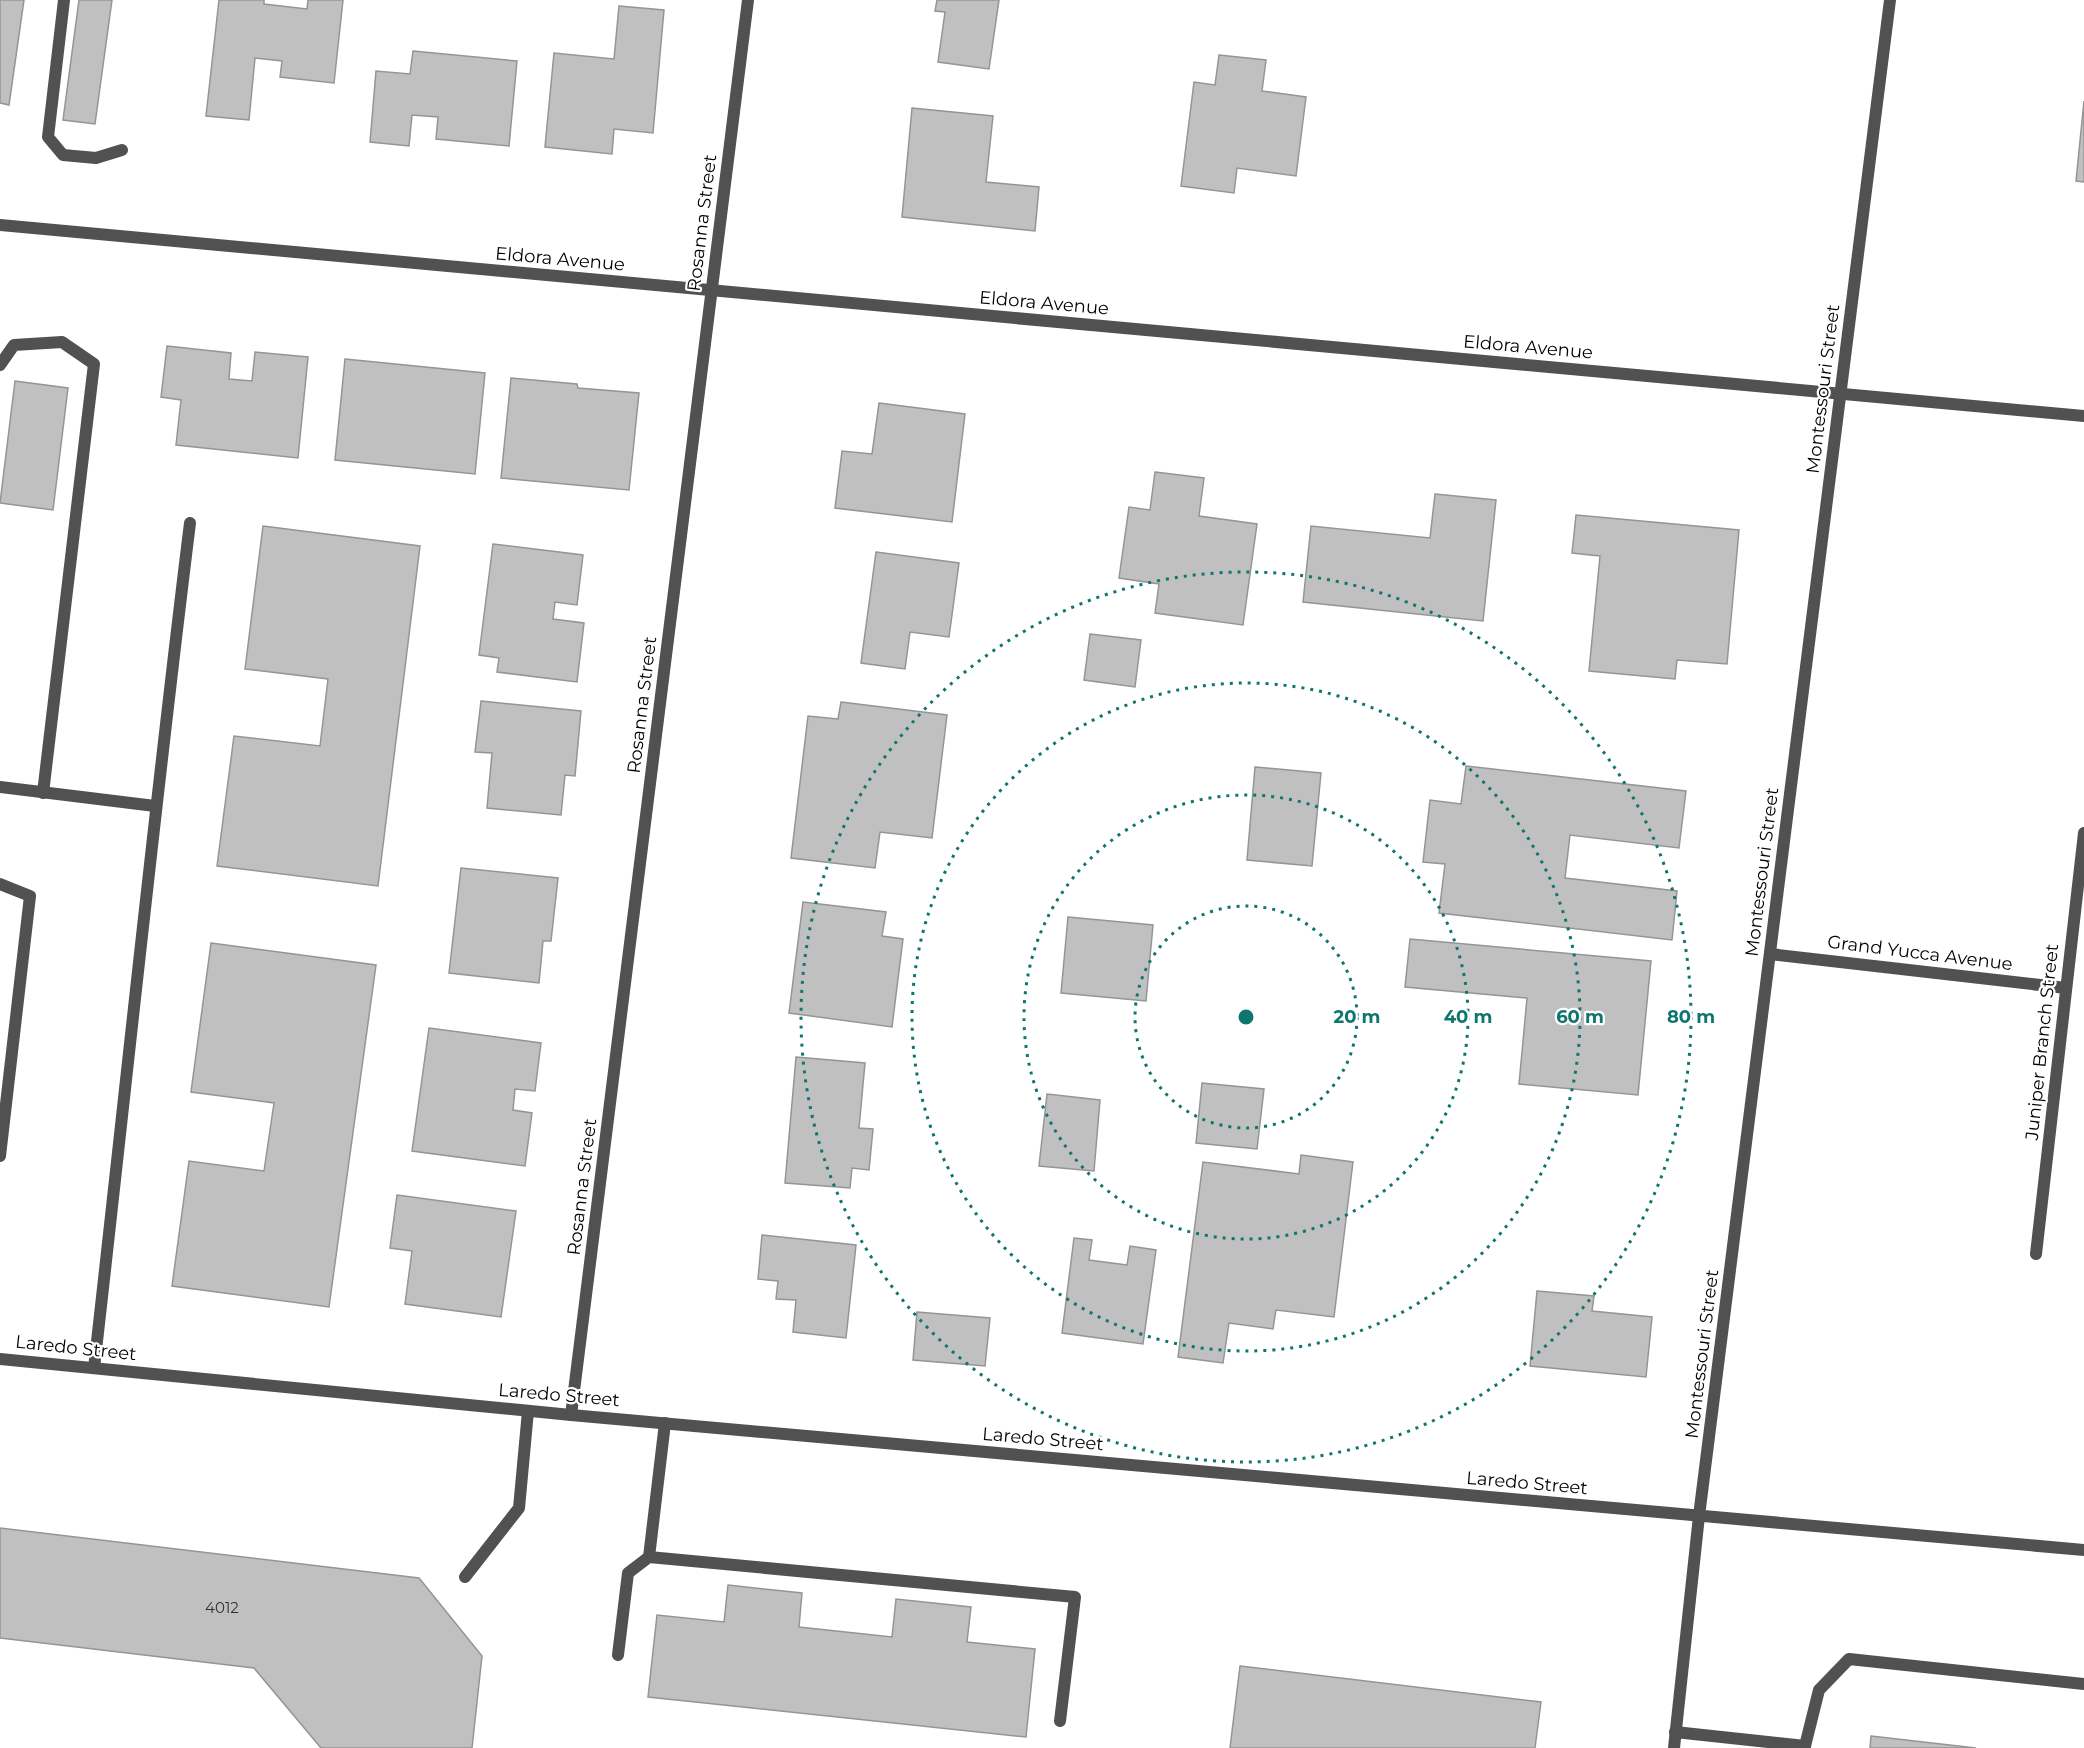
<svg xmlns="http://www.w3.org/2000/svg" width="2084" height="1748" font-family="Montserrat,sans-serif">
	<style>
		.building { fill: #c0c0c0; stroke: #959595; stroke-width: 1.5 }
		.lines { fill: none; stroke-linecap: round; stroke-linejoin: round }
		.lane { stroke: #515151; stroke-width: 12 }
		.street { stroke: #515151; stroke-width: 12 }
		.ring { fill: none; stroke: #0f766e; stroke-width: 3; stroke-dasharray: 3 6 }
		.labels { text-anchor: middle; stroke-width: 4.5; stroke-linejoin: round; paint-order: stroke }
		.number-label { font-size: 15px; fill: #303030 }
		.street-label { font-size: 18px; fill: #000; stroke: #fff }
		.centre { fill: #0f766e; stroke: #fff; stroke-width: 3 }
		.ring-label { font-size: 18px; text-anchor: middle; font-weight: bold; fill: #0f766e; stroke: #fff; stroke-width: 4.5; stroke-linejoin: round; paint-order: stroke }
	</style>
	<rect width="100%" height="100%" fill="#fff"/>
	<g class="building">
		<path d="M0,0H24L9,105L0,103Z"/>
		<path d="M79,0H112L95,124L63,120Z"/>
		<path d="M219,0H264V4L307,9L308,0H343L334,83L280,77L282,61L255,58L249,120L206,116Z"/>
		<path d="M937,0H999L989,69L938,62L945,12L935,11Z"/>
		<path d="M619,6L664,10L653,133L614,129L612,154L545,147L554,53L614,59Z"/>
		<path d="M413,51L517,61L509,146L436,139L438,117L412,115L409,146L370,142L376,71L410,74Z"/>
		<path d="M1219,55L1266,60L1262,91L1306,97L1296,176L1237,168L1234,193L1181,186L1194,82L1215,85Z"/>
		<path d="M2084,101V182L2076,181Z"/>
		<path d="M912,108L993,116L986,182L1039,187L1035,231L902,217Z"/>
		<path d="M167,346L231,353L229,379L252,381L255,352L308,357L298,458L176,445L181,400L161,397Z"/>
		<path d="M345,359L485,373L475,474L335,460Z"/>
		<path d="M511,378L577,384L578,388L639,393L629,490L501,478Z"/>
		<path d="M15,381L68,388L53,510L0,503Z"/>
		<path d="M879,403L965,414L952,522L835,508L842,451L872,454Z"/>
		<path d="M1155,472L1204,478L1199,516L1257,524L1243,625L1155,613L1159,584L1119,578L1129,507L1150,510Z"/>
		<path d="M1435,494L1496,500L1483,621L1303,602L1311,526L1430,538Z"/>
		<path d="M1576,515L1739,530L1727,664L1677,660L1675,679L1589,671L1600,556L1572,553Z"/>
		<path d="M263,526L420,546L378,886L217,866L234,736L320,746L328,679L245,669Z"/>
		<path d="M493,544L583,555L577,605L555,602L553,619L584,623L577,682L497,672L499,658L479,655Z"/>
		<path d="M876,552L959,563L949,637L910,632L905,669L861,663Z"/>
		<path d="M1090,634L1141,640L1135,687L1084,680Z"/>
		<path d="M481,701L581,711L575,776L565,775L561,815L487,808L492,753L475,752Z"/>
		<path d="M841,702L947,715L932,838L880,832L875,868L791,858L808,716L838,719Z"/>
		<path d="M1466,766L1686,791L1679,848L1570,835L1565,878L1677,891L1672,940L1439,913L1445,864L1423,862L1430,800L1461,804Z"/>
		<path d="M1255,767L1321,773L1312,866L1247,860Z"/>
		<path d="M461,868L558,878L551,941H543L539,983L449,973Z"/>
		<path d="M803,902L886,912L882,936L903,939L892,1027L789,1013Z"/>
		<path d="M1068,917L1153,925L1146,1001L1061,993Z"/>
		<path d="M1410,939L1651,961L1638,1095L1519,1084L1527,998L1405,987Z"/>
		<path d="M211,943L376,965L329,1307L172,1286L189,1161L264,1171L274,1103L191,1092Z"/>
		<path d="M429,1028L541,1043L535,1091L515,1089L513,1110L532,1113L525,1166L412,1151Z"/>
		<path d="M796,1057L865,1063L859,1128L873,1129L869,1170L852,1168L850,1188L785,1183Z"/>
		<path d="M1202,1083L1264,1089L1257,1149L1196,1143Z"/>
		<path d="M1047,1094L1100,1100L1094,1171L1039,1166Z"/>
		<path d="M1301,1155L1353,1162L1334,1317L1276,1310L1273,1329L1229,1323L1223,1363L1178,1357L1203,1162L1299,1174Z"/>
		<path d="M397,1195L516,1211L501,1317L405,1304L412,1251L390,1248Z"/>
		<path d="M762,1235L856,1245L846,1338L793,1332L796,1300L776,1299L778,1281L758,1279Z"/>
		<path d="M1074,1238L1092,1240L1089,1260L1127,1265L1130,1246L1156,1250L1143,1344L1062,1333Z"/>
		<path d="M1537,1291L1594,1296L1592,1311L1652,1317L1646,1377L1530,1366Z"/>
		<path d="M917,1312L990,1318L985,1366L913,1360Z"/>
		<path d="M0,1528L419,1578L482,1656L472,1748H321L254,1668L0,1638Z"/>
		<path d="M728,1585L802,1593L799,1627L892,1637L896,1599L971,1607L967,1642L1035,1649L1026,1737L648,1697L657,1615L724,1622Z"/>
		<path d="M1240,1666L1541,1702L1535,1748H1230Z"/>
		<path d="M1871,1736L1976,1748H1870Z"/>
	</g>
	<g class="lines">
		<g class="lane">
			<path d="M64,0L48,137L63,155L96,158L122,150"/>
			<path d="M0,365L14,345L62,342L94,364L43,793"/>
			<path d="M0,787L155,806"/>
			<path d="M0,884L30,896L0,1156"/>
			<path d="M94,1368C126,1086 155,804 190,523"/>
			<path d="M649,1557L665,1423"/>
			<path d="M465,1577L519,1508L528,1411"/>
			<path d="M618,1655L628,1573L649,1557L1075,1597L1060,1721"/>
			<path d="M1675,1732L1805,1746L1804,1748"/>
			<path d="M1805,1746L1819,1690L1849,1659L2084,1684"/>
		</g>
		<g class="street">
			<path d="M0,225L2084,416"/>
			<path d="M1770,954L2066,988"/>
			<path d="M2036,1254L2084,833"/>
			<path d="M0,1359L571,1415L2084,1550"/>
			<path d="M571,1415L748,0"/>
			<path d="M1674,1748L1699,1516L1890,0"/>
		</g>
	</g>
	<g class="ring">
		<circle cx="1246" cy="1017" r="111"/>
		<circle cx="1246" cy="1017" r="222"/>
		<circle cx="1246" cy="1017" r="334"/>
		<circle cx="1246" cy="1017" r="445"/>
	</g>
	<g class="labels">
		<g class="number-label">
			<text x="222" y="1613">4012</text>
		</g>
		<g class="street-label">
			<text transform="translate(702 223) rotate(-83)" y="6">Rosanna Street</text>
			<text transform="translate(560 259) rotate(5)" y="6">Eldora Avenue</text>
			<text transform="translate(1044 303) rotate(5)" y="6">Eldora Avenue</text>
			<text transform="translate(1528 347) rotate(5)" y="6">Eldora Avenue</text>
			<text transform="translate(1823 389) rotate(-83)" y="6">Montessouri Street</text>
			<text transform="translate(642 705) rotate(-83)" y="6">Rosanna Street</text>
			<text transform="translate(1762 872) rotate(-83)" y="6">Montessouri Street</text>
			<text transform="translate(1920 953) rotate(7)" y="6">Grand Yucca Avenue</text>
			<text transform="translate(2042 1042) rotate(-84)" y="6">Juniper Branch Street</text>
			<text transform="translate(582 1187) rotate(-83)" y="6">Rosanna Street</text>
			<text transform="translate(76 1348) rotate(6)" y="6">Laredo Street</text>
			<text transform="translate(1702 1354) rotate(-83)" y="6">Montessouri Street</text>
			<text transform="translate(559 1395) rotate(5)" y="6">Laredo Street</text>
			<text transform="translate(1043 1439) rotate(5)" y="6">Laredo Street</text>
			<text transform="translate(1527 1483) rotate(5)" y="6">Laredo Street</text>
		</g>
	</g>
	<circle cx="1246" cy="1017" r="9" class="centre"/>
	<g class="ring-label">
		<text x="1357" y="1023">20 m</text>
		<text x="1468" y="1023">40 m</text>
		<text x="1580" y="1023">60 m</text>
		<text x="1691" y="1023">80 m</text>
	</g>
</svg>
